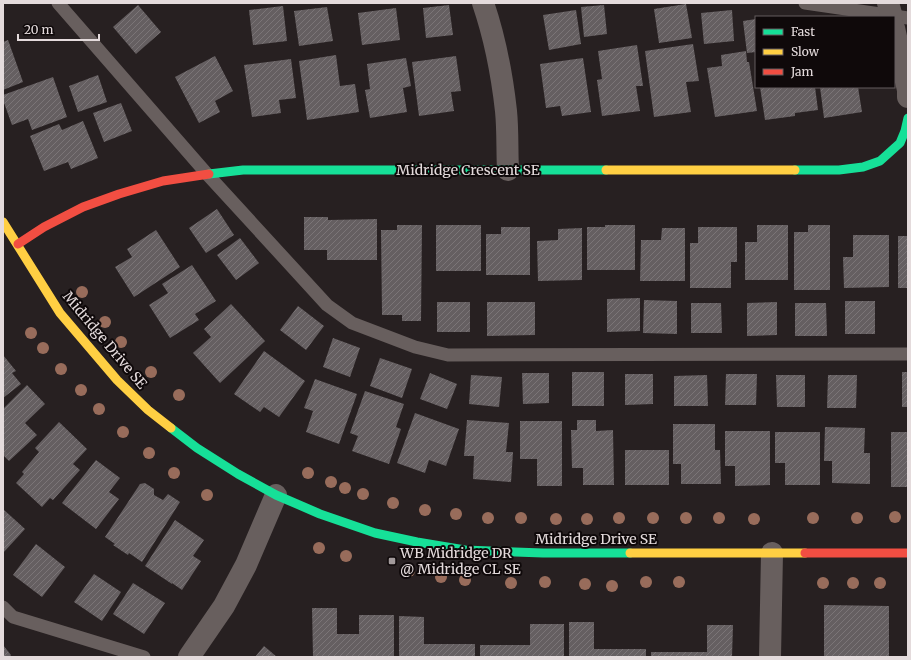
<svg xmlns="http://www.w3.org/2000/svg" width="911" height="660" font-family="Merriweather,serif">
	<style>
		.building { fill: url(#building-hatch) }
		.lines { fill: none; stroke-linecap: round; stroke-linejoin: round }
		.lane { stroke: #685f5e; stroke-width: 13 }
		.street { stroke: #685f5e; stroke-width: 22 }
		.fast { stroke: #16e098; stroke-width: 9 }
		.slow { stroke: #ffcf43; stroke-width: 9 }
		.jam { stroke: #f24e42; stroke-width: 9 }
		.tree { fill: #986c5b }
		.poi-dot { fill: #a29a9b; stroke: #0f090a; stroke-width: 1.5 }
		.labels { text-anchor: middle; stroke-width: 4; stroke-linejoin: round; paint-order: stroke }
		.street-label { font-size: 14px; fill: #e4dbdc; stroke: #0f090a }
		.poi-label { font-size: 14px; fill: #e4dbdc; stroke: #0f090a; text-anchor: start }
	</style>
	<defs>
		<pattern id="building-hatch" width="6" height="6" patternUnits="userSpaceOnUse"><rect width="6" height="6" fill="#655f61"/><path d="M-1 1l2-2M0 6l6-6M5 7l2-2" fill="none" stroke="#7b7577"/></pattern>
	</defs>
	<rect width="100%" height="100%" fill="#272021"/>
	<g class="building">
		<path d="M686,4L692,38L659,43L654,9Z"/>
		<path d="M138,5L161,32L136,54L113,27Z"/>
		<path d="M449,5L453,35L426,38L423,8Z"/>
		<path d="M604,5L607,34L584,37L581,7Z"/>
		<path d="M283,6L287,41L253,45L249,10Z"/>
		<path d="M327,7L333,41L299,46L294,11Z"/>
		<path d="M396,8L400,40L362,45L358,13Z"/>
		<path d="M576,10L581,44L549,50L543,15Z"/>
		<path d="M732,10L734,41L704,44L701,13Z"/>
		<path d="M756,19V52L747,53L743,21Z"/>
		<path d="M8,40L23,82L3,90V42Z"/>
		<path d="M693,44L699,81L686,82L691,112L654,117L645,51Z"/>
		<path d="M637,45L643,86H636L640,111L602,116L597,80L602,79L598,51Z"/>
		<path d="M746,51L747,62H749L757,111L715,117L707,68L722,66L721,55Z"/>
		<path d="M336,55L340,86L355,84L359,112L307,120L299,61Z"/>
		<path d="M215,56L233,91L215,101L220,112L199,123L175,77Z"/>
		<path d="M456,56L461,91L451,92L454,111L419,116L412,62Z"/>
		<path d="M406,58L411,86L403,88L407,112L370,118L365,90L370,89L367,64Z"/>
		<path d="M583,58L591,112L562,116L560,106L546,108L540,64Z"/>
		<path d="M291,59L296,98L279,100L281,113L252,117L244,65Z"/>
		<path d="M98,75L107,102L78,112L69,86Z"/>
		<path d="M53,77L67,117L32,130L28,119L12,125L3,100V95Z"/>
		<path d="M760,87H815L818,110L795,113V116L765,120Z"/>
		<path d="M820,87H858L862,112L824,118Z"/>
		<path d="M121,103L132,131L104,142L93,113Z"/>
		<path d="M83,121L98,158L71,169L68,162L44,171L30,136L59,124L62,130Z"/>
		<path d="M217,209L234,235L206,253L189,228Z"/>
		<path d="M304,217H328V220L377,219V260H327V250H304Z"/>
		<path d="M397,225H422L421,321H402V315H382L381,230H397Z"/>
		<rect x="436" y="225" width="45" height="46"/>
		<path d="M605,225H635V270H587V227H605Z"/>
		<path d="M757,225H788V280H745V242H757Z"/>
		<path d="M808,225H830V290H794V232H808Z"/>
		<path d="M501,227H530V275H486V234H501Z"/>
		<path d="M698,227H737V262H731V288H690V243H698Z"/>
		<path d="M582,228V280L538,281L537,241L558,240V229Z"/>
		<path d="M662,228H685V281H640L641,240H661Z"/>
		<path d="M156,230L180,267L134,297L115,267L132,257L127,249Z"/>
		<path d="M853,235H889V287L844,288L843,257H853Z"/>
		<rect x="898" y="236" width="10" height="52"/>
		<path d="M240,238L259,263L236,280L217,255Z"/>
		<path d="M192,265L216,301L195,314L199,320L170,338L149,305L168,293L162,284Z"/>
		<path d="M640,298V331L607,332V299Z"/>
		<path d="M644,300L677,301V334L643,333Z"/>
		<rect x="845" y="301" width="30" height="33"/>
		<rect x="437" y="302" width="33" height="30"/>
		<path d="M487,302H535V335L487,336Z"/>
		<path d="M777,302V335L747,336V303Z"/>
		<path d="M691,303H721L722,333H691Z"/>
		<path d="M795,303H826L827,336H795Z"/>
		<path d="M231,304L265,341L220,383L193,353L211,337L204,329Z"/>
		<path d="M298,306L324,326L306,350L280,330Z"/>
		<path d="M333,338L360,348L350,377L323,367Z"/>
		<path d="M264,351L305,381L279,417L264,407L260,412L234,394Z"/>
		<path d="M3,355L16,371L12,373L21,384L3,398Z"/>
		<path d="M380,358L412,369L402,398L370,386Z"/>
		<rect x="572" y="372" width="32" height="34"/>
		<rect x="902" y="372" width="6" height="35"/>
		<path d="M430,373L457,384L447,409L420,399Z"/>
		<path d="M522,373H549V403L523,404Z"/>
		<path d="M625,374H653V404L625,405Z"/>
		<path d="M726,374H757L756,405H725Z"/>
		<path d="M471,375L502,377L499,407L469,404Z"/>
		<path d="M707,375L708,406H674V376Z"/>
		<path d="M776,375H805V407H777Z"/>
		<path d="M828,375H857L856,408H827Z"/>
		<path d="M315,379L357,394L339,444L306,432L313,411L304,408Z"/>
		<path d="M27,385L45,404L25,423L37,435L9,461L3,455V409Z"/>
		<path d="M365,391L404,404L396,427L401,429L389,464L352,451L358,436L350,433Z"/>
		<path d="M415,413L459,429L446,466L429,460L425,473L397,463Z"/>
		<path d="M467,420L509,423L506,452H513L511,482L473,479L474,456H464Z"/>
		<path d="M577,420H596V431L613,430L614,485H583V468H572L571,430H577Z"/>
		<path d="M520,421H562V486H537V459H520Z"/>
		<path d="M59,422L87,449L73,464L80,470L53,500L50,498L42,507L16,483L24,474L22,472L39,452L35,448Z"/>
		<path d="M673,424H715V450H720L721,484H681V464H673Z"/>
		<path d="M825,427L865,428L864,453H870V484L832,483V461H824Z"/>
		<path d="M725,431H770V485L735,486V466H725Z"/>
		<path d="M775,432H820V485H785V463H775Z"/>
		<rect x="891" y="432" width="17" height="55"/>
		<rect x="625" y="450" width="44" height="35"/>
		<path d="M96,460L120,478L109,492L119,499L96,529L62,503Z"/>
		<path d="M145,483L154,489V495L163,500L168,494L180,502L142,562L129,553L128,555L113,545L115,544L105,537L140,484Z"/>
		<path d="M3,509L25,529L3,553Z"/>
		<path d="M175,520L204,540L193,556L201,561L182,590L172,583V584L145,566Z"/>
		<path d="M36,544L65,567L42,597L13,575Z"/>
		<path d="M94,574L121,592L102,621L74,602Z"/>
		<path d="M133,583L165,603L144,634L113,614Z"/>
		<path d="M824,605L889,606V657H824Z"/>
		<path d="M312,608H337V634H359V615H394V657H313Z"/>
		<path d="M399,616L424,617V644H475V657H399Z"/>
		<path d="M569,622H594V649H646V657H569Z"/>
		<path d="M530,624H564V657H480V645H530Z"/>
		<path d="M707,625H733L732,657H651V652H707Z"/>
		<path d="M3,645L11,655L9,657H3Z"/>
		<path d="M264,646L277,657H255Z"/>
	</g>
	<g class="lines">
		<g class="lane">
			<path d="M58,3L207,174L327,305L352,323L415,347L448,355L908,354"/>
			<path d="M805,3L908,18"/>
			<path d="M3,607L13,617L144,657"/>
		</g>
		<g class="street">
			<path d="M483,3C495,38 502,75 506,111C508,131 507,151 508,170"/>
			<path d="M888,3L892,17"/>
			<path d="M894,28L908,90V97"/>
			<path d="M189,657L224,606L246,565L276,495"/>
			<path d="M770,657L772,553"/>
		</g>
		<g class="fast">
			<path d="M795,170H839L863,167L880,161L900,143L905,131L908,118"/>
			<path d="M209,174L243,170H606"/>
			<path d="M171,428L197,448L238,474L276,495L320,514L375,533L417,542L465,550L543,553H630"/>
		</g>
		<g class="slow">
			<path d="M606,170H795"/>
			<path d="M3,222L60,313L117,380L148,410L171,428"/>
			<path d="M630,553H805"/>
		</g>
		<g class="jam">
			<path d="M18,244L44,227L83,207L119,194L163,181L209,174"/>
			<path d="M805,553H908"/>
		</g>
	</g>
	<g class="tree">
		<circle cx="82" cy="292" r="6"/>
		<circle cx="105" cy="322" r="6"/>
		<circle cx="31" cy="333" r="6"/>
		<circle cx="121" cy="342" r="6"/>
		<circle cx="43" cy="348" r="6"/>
		<circle cx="61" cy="369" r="6"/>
		<circle cx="151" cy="372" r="6"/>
		<circle cx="81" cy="390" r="6"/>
		<circle cx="179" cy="395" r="6"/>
		<circle cx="99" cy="409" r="6"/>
		<circle cx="123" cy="432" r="6"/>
		<circle cx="149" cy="453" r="6"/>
		<circle cx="174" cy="473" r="6"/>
		<circle cx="308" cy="473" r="6"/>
		<circle cx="331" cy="482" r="6"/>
		<circle cx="345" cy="488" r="6"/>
		<circle cx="363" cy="494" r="6"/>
		<circle cx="207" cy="495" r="6"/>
		<circle cx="393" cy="503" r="6"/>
		<circle cx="425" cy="510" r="6"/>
		<circle cx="456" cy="514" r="6"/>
		<circle cx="895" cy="517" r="6"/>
		<circle cx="488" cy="518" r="6"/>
		<circle cx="521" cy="518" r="6"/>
		<circle cx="619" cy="518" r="6"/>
		<circle cx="653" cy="518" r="6"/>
		<circle cx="686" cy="518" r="6"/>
		<circle cx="719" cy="518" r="6"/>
		<circle cx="813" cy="518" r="6"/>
		<circle cx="857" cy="518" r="6"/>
		<circle cx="556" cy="519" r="6"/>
		<circle cx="587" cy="519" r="6"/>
		<circle cx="754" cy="519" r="6"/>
		<circle cx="319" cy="548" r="6"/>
		<circle cx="346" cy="556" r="6"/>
		<circle cx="409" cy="571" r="6"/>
		<circle cx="441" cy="577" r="6"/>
		<circle cx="465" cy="580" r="6"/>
		<circle cx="545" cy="582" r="6"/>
		<circle cx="646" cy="582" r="6"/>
		<circle cx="679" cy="582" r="6"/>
		<circle cx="511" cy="583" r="6"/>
		<circle cx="823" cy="583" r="6"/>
		<circle cx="853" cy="583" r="6"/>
		<circle cx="880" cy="583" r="6"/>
		<circle cx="585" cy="584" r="6"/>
		<circle cx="612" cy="586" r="6"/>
	</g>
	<rect class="poi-dot" x="388" y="557" width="8" height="8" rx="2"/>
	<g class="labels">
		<g class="street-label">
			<text x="468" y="175">Midridge Crescent SE</text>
			<text transform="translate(105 340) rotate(50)" y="5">Midridge Drive SE</text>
			<text x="596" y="544">Midridge Drive SE</text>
		</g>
		<g class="poi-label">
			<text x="400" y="558">WB Midridge DR<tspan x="400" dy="16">@ Midridge CL SE</tspan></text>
		</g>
	</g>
	<rect width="911" height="660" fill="none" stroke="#e4dbdc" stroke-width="8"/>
	<rect x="755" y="16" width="140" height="72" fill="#0f090a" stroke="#645d5e"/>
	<rect x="763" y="29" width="20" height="6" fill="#16e098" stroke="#645d5e"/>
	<text x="791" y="36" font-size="12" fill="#e4dbdc">Fast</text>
	<rect x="763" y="49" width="20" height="6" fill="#ffcf43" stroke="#645d5e"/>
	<text x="791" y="56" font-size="12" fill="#e4dbdc">Slow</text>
	<rect x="763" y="69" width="20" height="6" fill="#f24e42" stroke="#645d5e"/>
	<text x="791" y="76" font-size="12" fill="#e4dbdc">Jam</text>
	<path d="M18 34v6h81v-6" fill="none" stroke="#e4dbdc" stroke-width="2"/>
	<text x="24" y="34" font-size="12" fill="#e4dbdc" stroke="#0f090a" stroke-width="3" paint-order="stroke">20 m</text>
</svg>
